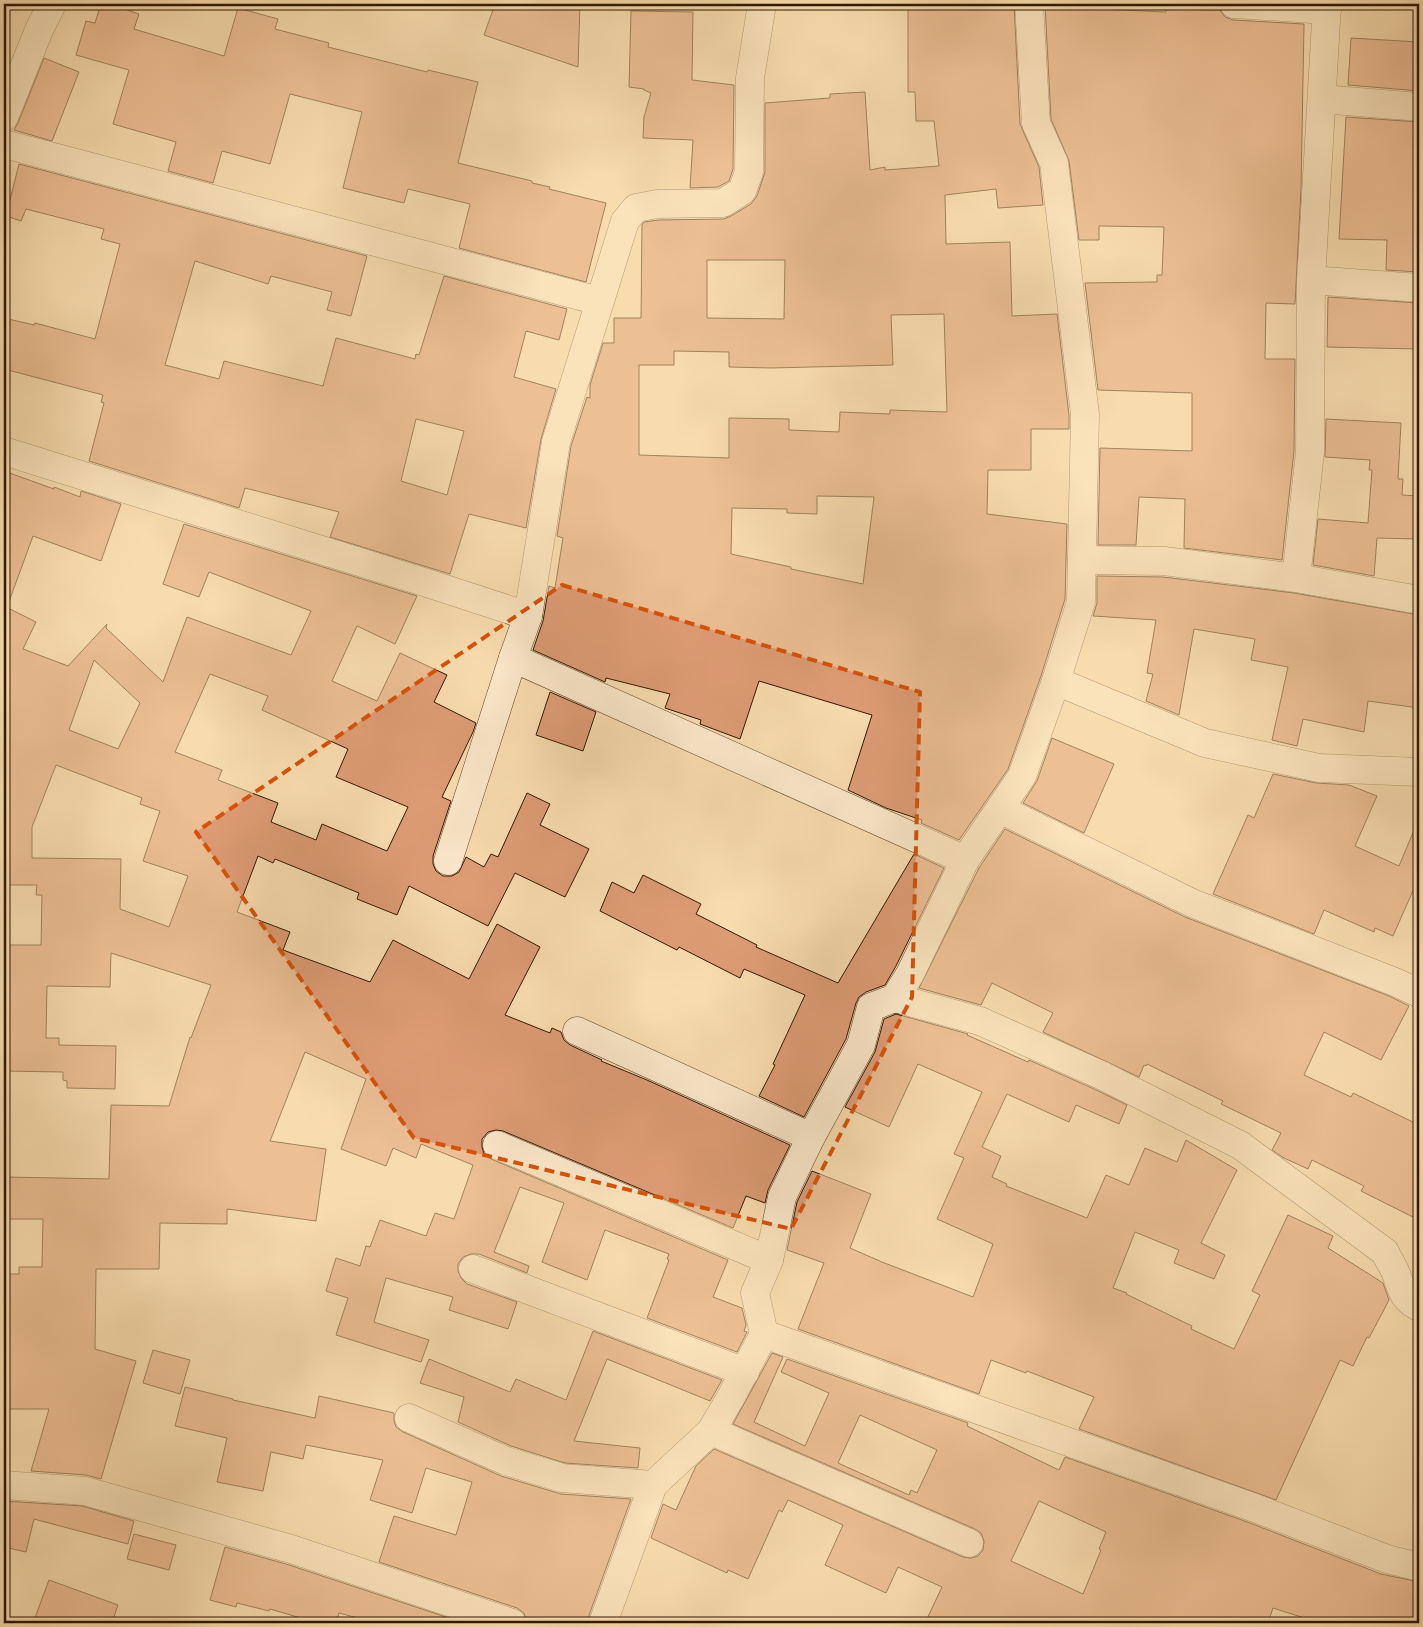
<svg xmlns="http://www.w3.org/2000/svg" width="1423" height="1627" font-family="'Libre Caslon Text',serif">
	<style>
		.building { fill: #de9c75; stroke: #301702; fill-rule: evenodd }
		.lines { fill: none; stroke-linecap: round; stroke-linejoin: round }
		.minor-casing { stroke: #62482d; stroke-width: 29 }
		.minor { stroke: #fbe8ca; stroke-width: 28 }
		.marked { fill: none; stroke: #d6520b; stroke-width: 4; stroke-dasharray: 10 6; stroke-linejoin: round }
	</style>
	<rect width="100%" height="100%" fill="#f9dcae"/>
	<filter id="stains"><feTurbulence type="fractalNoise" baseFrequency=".004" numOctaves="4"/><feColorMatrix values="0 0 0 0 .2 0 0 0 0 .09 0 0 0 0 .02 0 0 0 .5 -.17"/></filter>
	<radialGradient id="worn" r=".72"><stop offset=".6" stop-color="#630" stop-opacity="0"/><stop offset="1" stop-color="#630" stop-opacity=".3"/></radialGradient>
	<g class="building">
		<path d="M101,4H110L139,14L134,29L224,56L238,8L278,19L275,29L329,43L328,47L427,72L428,70L478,82L458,163L532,181V183L550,187L549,189L606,203L586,282L459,248L470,204L408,189L404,203L343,188L362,112L290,94L270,164L222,151L213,183L168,171L176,142L113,124L129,70L76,55L86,21L95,23Z"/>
		<path d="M495,4H580L578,67L484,35Z"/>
		<path d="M908,4H1014L1020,124L1039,167L1043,205L998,208L996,189L945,195L946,244L1010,242L1012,316L1057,314L1069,415V429H1031V470H988L987,514L1067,524L1065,599L1041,676L1008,769L959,840L921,823L922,820L886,808L848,790L872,715L759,681L740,739L700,724L701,720L665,708L670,694L606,678L605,682L533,650L543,621L549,586L555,588L563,538L557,536L571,446L587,397L590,398V385L603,343H614V318H641L642,225L644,222L659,220L724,219L731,216L751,204L757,196L765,172V103L830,98V94L865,92L870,170L885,167V170L939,166L934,121H916L915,92H908ZM707,260H785L784,319L707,318ZM944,314L947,412L890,410V414L840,412L839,432L789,430V419L729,418V458L639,455V365H674V351L729,352V367L771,368L893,365L891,315ZM817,496L874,497L863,584L791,569V567L731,554L732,508L787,509V513L817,514Z"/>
		<path d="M1045,4H1100L1099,9L1166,12V9L1220,10L1225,17L1233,20L1304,24L1301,189L1295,304L1266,303L1265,359H1295L1294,451L1282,560L1184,548L1185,499L1139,497L1136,545H1098L1100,448L1192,451V393L1098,390L1085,283L1157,282V275H1162L1164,227L1099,226V240H1079L1069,161L1051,119Z"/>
		<path d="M631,11L693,12L692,80L734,85L733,169L729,181L718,187L690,188L693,140L643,138L644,117L651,93L644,90V89L629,87Z"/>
		<path d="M1351,38L1419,42V91L1348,85Z"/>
		<path d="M44,58L79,72L52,141L14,130L18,123Z"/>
		<path d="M1346,117L1419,122V272L1386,270L1387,240L1339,239Z"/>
		<path d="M19,164L367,256L351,316L327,310L332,292L271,276L268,284L195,261L165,365L219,379L224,361L323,386L336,338L415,359L416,354L419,355L444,276L567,309L559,340L526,331L514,377L556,389L541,439L526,528L469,514L450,574L330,537L339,512L245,488L239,508L89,461L104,403L101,402L103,395L4,369V318L34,325L35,323L95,339L120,244L101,239L104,229L26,209L21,221L6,216ZM416,419L464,431L447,495L401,481Z"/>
		<path d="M1328,297L1419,303L1418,349L1327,347Z"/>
		<path d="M1326,419L1401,423L1398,479H1403L1402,495L1419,496V539L1377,538L1374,576L1313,565L1318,519L1368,523L1372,470H1369L1370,460L1325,457Z"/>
		<path d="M4,471L54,489V487L80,497L81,491L121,504L101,561L33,536L7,607L4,606L36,622L23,649L68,666L107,624L106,628L163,682L187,617L291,655L311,611L209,572L199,597L163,584L184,524L417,596L395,644L357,626L332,681L377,701L400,653L447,675L434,702L476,723L473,732L442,797L451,801L433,856V864L436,871L443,876H452L459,872L466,857L484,867L491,854L498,857L527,793L550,804L540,825L589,849L565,897L515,873L488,926L409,886L397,915L357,899L359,893L275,859L273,863L258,856L237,912L290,932L283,950L370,982L393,940L469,979L497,924L540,947L505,1015L550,1033L552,1028L561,1032L564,1040L570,1045L602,1060L601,1061L647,1080L790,1145L768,1190L765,1203L746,1196L733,1228L503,1131L496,1130L488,1132L482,1139V1147L484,1154L491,1159L728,1260L713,1297L742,1308L746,1325L744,1331L747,1332L737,1352L647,1318L669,1260L667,1259L669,1254L605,1230L587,1280L542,1262L564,1203L520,1187L494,1252L529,1266L527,1273L479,1254H471L463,1257L458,1264V1271L461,1278L467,1284L517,1302L508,1329L449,1310L453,1297L386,1278L374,1322L429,1340L421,1362L336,1335L348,1298L326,1291L336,1258L360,1266L366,1246L370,1247L380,1220L426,1236L435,1213L454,1219L473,1165L421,1144L416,1158L393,1148L386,1166L341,1149L366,1079L305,1052L270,1141L326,1149L316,1221L227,1209V1224L160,1223L159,1269H96L95,1349L136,1361L101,1479L86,1475L31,1471L49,1409H4L6,1274H19V1267H42L43,1219H4V1177L109,1179L111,1105L169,1106L190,1037L191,1038L211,985L111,953L110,987L47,986L46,1038H59V1045L116,1046L115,1089L67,1088V1081L63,1080V1072L4,1071V945H41L42,895H36L37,885H5L4,875ZM94,660L140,703L118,749L69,730ZM210,674L268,696L262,710L348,749L336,777L408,807L387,851L322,824L316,840L271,822L278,803L218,780L222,770L175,752ZM56,765L142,798L140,804L160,811L143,861L188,876L169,927L120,909L121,859L32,858V827Z"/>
		<path d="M1097,576L1163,577L1294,593L1419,615V708L1368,701L1364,732L1303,719L1297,746L1272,740L1288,667L1251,660L1255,639L1194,629L1179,715L1146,701L1153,674L1147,673L1156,620L1093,616L1097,603Z"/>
		<path d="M550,692L596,712L583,751L536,735Z"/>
		<path d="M1052,738L1114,764L1084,833L1023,803L1037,781Z"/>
		<path d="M1273,774L1316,783L1349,785L1377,796L1355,846L1399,866L1419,818V877L1393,936L1375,928L1374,932L1324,910L1314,934L1213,894L1248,815L1254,818Z"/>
		<path d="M1005,829L1185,917L1389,996L1409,1006L1381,1060L1324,1032L1304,1075L1351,1097L1353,1093L1419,1125V1220L1361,1191L1364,1186L1312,1160L1308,1169L1284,1158L1272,1150L1281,1133L1221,1104L1223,1101L1147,1064L1146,1066L1144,1065L1139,1077L1043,1032L1053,1013L992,983L981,1005L919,988L979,868Z"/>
		<path d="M914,854L944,868L896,966L885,985L866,992L859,997L856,1003L846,1039L804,1117L759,1096L775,1065L773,1064L805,995L744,969L740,978L679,947L677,950L600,911L612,882L634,893L643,875L701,904L696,914L757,945L756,947L838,983Z"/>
		<path d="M896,1014L968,1034L967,1035L1028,1062L1029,1060L1094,1089L1127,1105L1119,1124L1076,1105L1069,1122L1007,1094L982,1147L1001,1156L992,1177L1007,1184L1006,1186L1087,1218L1106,1175L1129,1185L1145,1148L1177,1162L1186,1140L1237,1170L1201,1243L1225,1255L1214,1279L1174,1263L1179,1250L1135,1232L1113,1288L1127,1293L1126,1294L1192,1326L1191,1329L1234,1349L1260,1295L1252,1291L1288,1215L1333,1236L1328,1248L1383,1283L1389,1300L1369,1338L1367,1337L1353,1366L1340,1360L1276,1500L1079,1429L1094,1397L1027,1371L1026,1373L991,1360L979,1394L798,1329L824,1263L787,1250L797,1202L812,1171L871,1194L850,1248L882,1262L973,1297L993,1244L937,1219L964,1158L954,1154L982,1092L918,1064L889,1127L845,1107L875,1052L884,1019Z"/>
		<path d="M593,1331L722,1380L710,1401L607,1359L574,1441L640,1448L638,1468L565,1463L511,1446L458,1422L464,1397L420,1383L429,1359L510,1392L516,1379L566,1400Z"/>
		<path d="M153,1350L190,1360L180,1394L143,1383Z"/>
		<path d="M772,1353L783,1357L754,1422L805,1446L829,1393L781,1372L787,1359L968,1423L967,1426L1059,1470L1065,1457L1250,1523L1381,1574L1419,1582V1623H1320L1273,1608L1268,1623H925L942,1587L898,1567L886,1593L825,1565L843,1525L788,1500L782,1512L779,1510L748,1579L728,1570L727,1573L651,1538L663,1504L676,1510L696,1466L714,1449L963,1557L971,1558L978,1556L983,1550L984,1541L981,1533L975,1529L733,1424ZM860,1415L937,1450L917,1493L911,1490L909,1495L838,1463ZM1039,1501L1106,1532L1099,1549L1101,1550L1083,1594L1011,1561Z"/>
		<path d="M185,1387L233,1399V1400L315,1418L319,1396L394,1413V1420L396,1427L403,1432L501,1476L561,1494L631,1499L588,1618V1623H527L524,1613L517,1608L379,1562L394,1516L456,1535L472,1482L426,1468L412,1513L370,1500L383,1460L306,1445L303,1459L271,1452L263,1491L217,1482L227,1438L175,1426Z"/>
		<path d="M4,1501L82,1506L134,1521L128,1544L34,1519L26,1552L4,1547Z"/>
		<path d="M134,1534L176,1545L169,1570L127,1559Z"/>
		<path d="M225,1547L286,1564L464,1623H377L339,1613L336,1623H318L270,1609L269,1611L237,1603L236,1607L210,1600Z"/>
		<path d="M49,1580L118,1605L112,1623H33Z"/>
	</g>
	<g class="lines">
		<g class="minor-casing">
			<g id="minor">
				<path d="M1234,4L1327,10"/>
				<path d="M1322,99L1419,107"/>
				<path d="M4,117L39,30L52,4"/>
				<path d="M4,144L599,301"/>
				<path d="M1311,280L1419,288"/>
				<path d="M4,451L427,583L528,616"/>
				<path d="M1082,560L1164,561L1296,578L1419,600"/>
				<path d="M1296,578L1310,452L1311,280L1327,4"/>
				<path d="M513,658L965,860"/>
				<path d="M1056,681L1205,743L1319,768L1419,772"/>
				<path d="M1000,809L1192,903L1395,982L1419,993"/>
				<path d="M448,861L513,658L528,616L556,442L625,221L636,208L657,204L723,203L742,191L749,172L750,78L762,4"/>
				<path d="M895,998L910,974L965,860L1022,776L1056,681L1081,602L1085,414L1054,163L1036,123L1029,4"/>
				<path d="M577,1031L811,1137"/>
				<path d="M497,1145L769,1260"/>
				<path d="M473,1269L745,1372"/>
				<path d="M764,1334L1255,1508L1387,1559L1419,1567"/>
				<path d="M409,1418L506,1461L562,1478L653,1485"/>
				<path d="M711,1431L969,1543"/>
				<path d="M4,1485L85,1491L291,1549L512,1623"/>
				<path d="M603,1623L653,1485L711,1431L731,1397L764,1334L755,1293L769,1260L782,1197L811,1137L861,1045L871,1007L895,998L980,1021L1101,1075L1240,1145L1385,1252C1388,1259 1392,1265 1395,1271C1402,1288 1401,1298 1419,1307"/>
			</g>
		</g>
		<use href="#minor" class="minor"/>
	</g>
	<path d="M0 0H1423V1627H0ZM562,585L920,692L912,997L791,1229L414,1138L196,832Z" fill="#f9dcae" fill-opacity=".55" fill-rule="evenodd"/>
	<path class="marked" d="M562,585L920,692L912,997L791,1229L414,1138L196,832Z"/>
	<rect width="1423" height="1627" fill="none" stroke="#f9dcae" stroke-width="20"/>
	<rect x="5" y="5" width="1413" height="1617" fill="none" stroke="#301702" stroke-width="2.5"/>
	<rect x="10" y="10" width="1403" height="1607" fill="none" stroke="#301702"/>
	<rect width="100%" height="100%" filter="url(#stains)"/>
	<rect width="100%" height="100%" fill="url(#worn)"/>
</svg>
